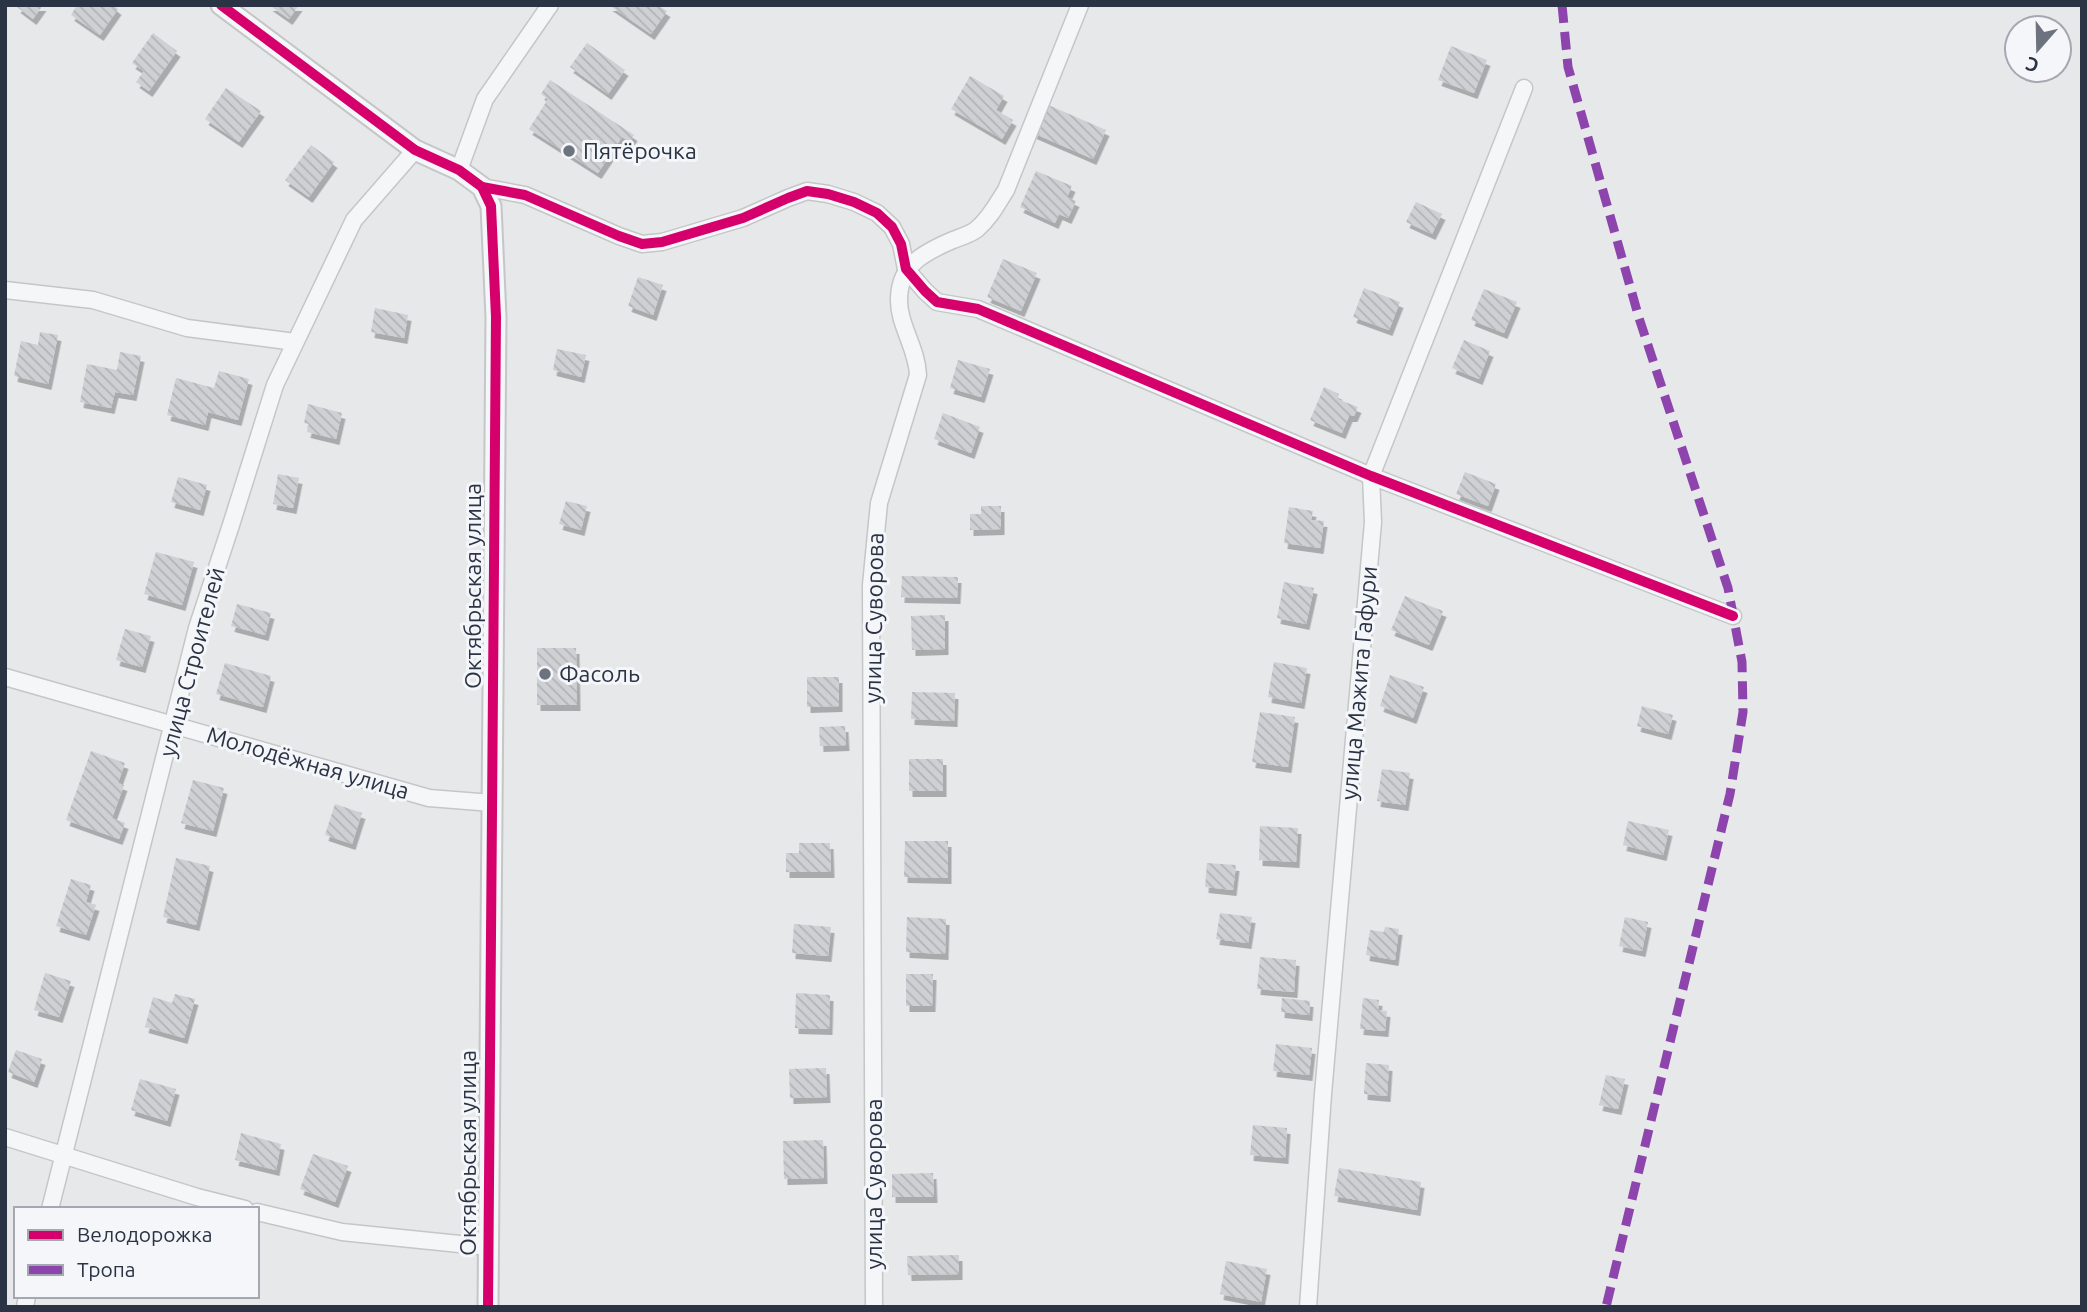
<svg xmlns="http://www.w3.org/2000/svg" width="2087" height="1312" font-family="Ubuntu,sans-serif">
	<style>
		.building { fill: url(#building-back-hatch); filter: url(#shadow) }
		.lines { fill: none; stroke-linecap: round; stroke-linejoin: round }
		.minor-casing { stroke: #c4c6c8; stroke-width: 19 }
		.tertiary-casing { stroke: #c4c6c8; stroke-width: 23 }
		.minor { stroke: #f5f6f7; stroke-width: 16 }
		.tertiary { stroke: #f5f6f7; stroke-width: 19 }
		.quiet { stroke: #8e44ad; stroke-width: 9; stroke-dasharray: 18 9; stroke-linecap: butt }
		.cycleway-casing { stroke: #f4f6f9; stroke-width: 15 }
		.cycleway { stroke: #d6006c; stroke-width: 10 }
		.poi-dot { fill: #6c737f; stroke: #f4f6f9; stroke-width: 2.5 }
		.labels { text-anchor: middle; stroke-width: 6; stroke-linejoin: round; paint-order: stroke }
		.poi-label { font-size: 23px; fill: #2b3445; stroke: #f4f6f9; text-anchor: start }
		.street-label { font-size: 23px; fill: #2b3445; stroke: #f4f6f9 }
	</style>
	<defs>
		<pattern id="building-back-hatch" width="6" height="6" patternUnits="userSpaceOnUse" patternTransform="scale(1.75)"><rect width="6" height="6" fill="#ced0d3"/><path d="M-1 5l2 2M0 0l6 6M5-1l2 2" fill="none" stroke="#b1b3b6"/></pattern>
		<filter id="shadow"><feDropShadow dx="3.5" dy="6" stdDeviation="0" flood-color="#0004"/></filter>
	</defs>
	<rect width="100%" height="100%" fill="#e6e8ea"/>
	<g class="building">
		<path d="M19,5H43L33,19L17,7Z"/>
		<path d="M77,5H113L118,9L100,35L71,15Z"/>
		<path d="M269,5H299L289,19Z"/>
		<path d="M609,5H657L667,11L651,34Z"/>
		<path d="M153,33L177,51L149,91L136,82L144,71L132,63Z"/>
		<path d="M587,43L625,70L608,94L570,67Z"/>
		<path d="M1451,46L1487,60L1474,93L1438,80Z"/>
		<path d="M970,76L1004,96L996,110L1013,120L1002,139L951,109Z"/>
		<path d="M550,80L634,135L630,142L622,137L598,173L529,129L548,99L541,94Z"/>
		<path d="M226,88L261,111L239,142L205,119Z"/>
		<path d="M1046,104L1106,130L1093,159L1033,133Z"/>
		<path d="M311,145L334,162L309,197L285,180Z"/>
		<path d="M1036,171L1072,186L1067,197L1076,201L1068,218L1059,214L1055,223L1020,207Z"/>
		<path d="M1416,202L1442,214L1432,234L1406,222Z"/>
		<path d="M1003,259L1037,273L1021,311L987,297Z"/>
		<path d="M638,277L663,285L653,315L628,306Z"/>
		<path d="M1364,288L1400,302L1389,330L1353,317Z"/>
		<path d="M1484,289L1517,302L1504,333L1471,320Z"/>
		<path d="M375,308L408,315L404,338L371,332Z"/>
		<path d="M40,332L58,335L48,384L14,376L21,341L38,345Z"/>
		<path d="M1464,340L1490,351L1479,379L1452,368Z"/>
		<path d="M557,349L586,355L581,377L553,370Z"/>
		<path d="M120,352L141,356L133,395L115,392L111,408L80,402L87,364L117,370Z"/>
		<path d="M958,360L990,369L981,397L950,388Z"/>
		<path d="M219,371L249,379L238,420L208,412L205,425L167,415L176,378L214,388Z"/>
		<path d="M1324,387L1339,394L1337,399L1358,407L1354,416H1349L1342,433L1310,420Z"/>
		<path d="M308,404L342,413L336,439L307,432L309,424L304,423Z"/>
		<path d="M943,413L980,427L971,453L934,439Z"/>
		<path d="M1465,472L1496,484L1488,506L1456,494Z"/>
		<path d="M278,474L299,478L293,508L273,504Z"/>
		<path d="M178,477L207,485L200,510L171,502Z"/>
		<path d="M566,501L587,506L581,530L559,524Z"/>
		<path d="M981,506H1001V529L970,530V514H981Z"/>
		<path d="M1289,507L1313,511L1311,520L1324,521L1320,548L1284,543Z"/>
		<path d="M156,552L194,562L182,605L144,594Z"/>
		<path d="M902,576L958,577L957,598L901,597Z"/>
		<path d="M1284,582L1314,588L1306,624L1277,618Z"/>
		<path d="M1405,596L1443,611L1429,645L1391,630Z"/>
		<path d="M237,604L271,613L265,635L231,626Z"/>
		<path d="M945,615V649L912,650L911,616Z"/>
		<path d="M125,629L151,636L142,667L116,660Z"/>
		<path d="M537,648H576L577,705H537Z"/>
		<path d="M1274,662L1307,668L1301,703L1268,697Z"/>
		<path d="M225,663L271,676L263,707L216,694Z"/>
		<path d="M1390,675L1424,687L1413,718L1380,706Z"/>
		<path d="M807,677H839V706L807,707Z"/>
		<path d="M912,692L955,693L954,721L911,719Z"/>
		<path d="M1642,706L1673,715L1668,734L1637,726Z"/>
		<path d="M1260,712L1295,717L1288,767L1252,762Z"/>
		<path d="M845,726L846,745L820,746L819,727Z"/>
		<path d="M91,751L125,763L118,783L124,785L112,818L125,823L119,839L66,820Z"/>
		<rect x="909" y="759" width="34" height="32"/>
		<path d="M1382,769L1410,773L1405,805L1377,801Z"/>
		<path d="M193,780L224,788L213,831L181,823Z"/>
		<path d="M335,804L362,813L352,844L325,835Z"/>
		<path d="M1628,821L1669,830L1663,855L1623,845Z"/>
		<path d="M1260,826L1298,828L1296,862L1259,860Z"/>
		<path d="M905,841H948V878L904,877Z"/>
		<path d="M799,843H830L831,872H786V853H799Z"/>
		<path d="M176,858L210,866L196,925L163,917Z"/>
		<path d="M1207,863L1236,865L1233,890L1205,887Z"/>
		<path d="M71,879L91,885L86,902L96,905L86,935L56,926Z"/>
		<path d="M1220,913L1252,917L1248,943L1216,939Z"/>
		<path d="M907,917L946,919L945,954L906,952Z"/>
		<path d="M1625,917L1648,922L1642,951L1619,946Z"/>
		<path d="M794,924L831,927L828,956L792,953Z"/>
		<path d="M1385,927L1399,929L1395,960L1366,955L1370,930L1384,932Z"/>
		<path d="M1260,957L1296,960L1294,992L1257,989Z"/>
		<path d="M45,973L71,981L59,1017L34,1010Z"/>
		<path d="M906,974H933L932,1006H906Z"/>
		<path d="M796,993L830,995L829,1029L795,1028Z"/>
		<path d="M175,994L195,999L184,1038L145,1027L153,997L172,1003Z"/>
		<path d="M1282,998L1310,1001L1309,1015L1281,1012Z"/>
		<path d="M1363,998L1379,1000L1378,1010L1387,1011L1385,1031L1360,1029Z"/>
		<path d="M1276,1044L1312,1048L1309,1075L1273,1071Z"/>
		<path d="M16,1050L42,1059L34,1082L8,1072Z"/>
		<path d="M1366,1063L1389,1065L1387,1096L1364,1094Z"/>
		<path d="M826,1068L827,1097L790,1098L789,1069Z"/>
		<path d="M1606,1075L1625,1079L1618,1109L1599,1105Z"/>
		<path d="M140,1079L176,1089L167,1121L131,1110Z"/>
		<path d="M1253,1125L1287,1128L1285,1158L1250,1155Z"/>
		<path d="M241,1133L281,1144L276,1170L235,1160Z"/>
		<path d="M823,1140L824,1178L784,1179L783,1141Z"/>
		<path d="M313,1154L348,1166L335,1202L300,1189Z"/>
		<path d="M1339,1168L1421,1182L1417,1210L1334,1196Z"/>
		<path d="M933,1173L934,1197H892V1174Z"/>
		<path d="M959,1255V1274L908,1275L907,1256Z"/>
		<path d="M1226,1261L1267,1269L1261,1302L1220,1294Z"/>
	</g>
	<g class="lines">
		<g class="minor-casing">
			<g id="minor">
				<path d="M459,170L485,99L550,5"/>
				<path d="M482,187L525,195L619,236L642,244L662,242L743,218L788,198L807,191L828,194L854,202L877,213L892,227L901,244L906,269L925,291L937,302L978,309L1371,476L1733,616"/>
				<path d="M5,290L93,300L187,328L295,342"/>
				<path d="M5,677L429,798L492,803"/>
				<path d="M5,1137L197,1197L245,1209"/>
				<path d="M50,1209L197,628L231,525L275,385L354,220L415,150"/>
				<path d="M257,1212L342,1232L489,1247"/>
				<path d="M25,1307L27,1296"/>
				<path d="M874,1307L871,585L879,503L918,375C917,347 898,325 899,298C900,264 925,252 953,240C961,237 971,234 977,229C990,218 997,204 1006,190L1080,5"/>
				<path d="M1308,1307L1323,1094L1373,522L1371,476L1524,88"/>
			</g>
		</g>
		<g class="tertiary-casing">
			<path id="tertiary" d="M221,5L415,150L459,170L482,187L491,206L496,317L488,1307"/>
		</g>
		<use href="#minor" class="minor"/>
		<use href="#tertiary" class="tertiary"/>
		<path class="quiet" d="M1562,5L1568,67L1639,318L1728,588L1742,662L1743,712L1730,794L1606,1307"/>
		<g class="cycleway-casing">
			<g id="cycleway">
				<path d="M221,5L415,150L459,170L482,187L491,206L496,317L488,1307"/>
				<path d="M482,187L525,195L619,236L642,244L662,242L743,218L788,198L807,191L828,194L854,202L877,213L892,227L901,244L906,269L925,291L937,302L978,309L1371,476L1733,616"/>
			</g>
		</g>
		<use href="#cycleway" class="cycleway"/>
	</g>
	<g class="poi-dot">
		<circle cx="569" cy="151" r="7"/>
		<circle cx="545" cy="674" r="7"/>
	</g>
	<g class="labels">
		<g class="poi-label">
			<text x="583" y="159">Пятёрочка</text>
			<text x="559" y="682">Фасоль</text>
		</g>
		<g class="street-label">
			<text transform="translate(473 586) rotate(-90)" y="8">Октябрьская улица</text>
			<text transform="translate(874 618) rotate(-89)" y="8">улица Суворова</text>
			<text transform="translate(192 662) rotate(-75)" y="8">улица Строителей</text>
			<text transform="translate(1359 683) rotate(-85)" y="8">улица Мажита Гафури</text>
			<text transform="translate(308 763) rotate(16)" y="8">Молодёжная улица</text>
			<text transform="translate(468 1153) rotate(-90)" y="8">Октябрьская улица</text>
			<text transform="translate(874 1184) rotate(-90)" y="8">улица Суворова</text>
		</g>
	</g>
	<rect width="2087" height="1312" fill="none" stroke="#2b3445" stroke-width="14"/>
	<rect x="14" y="1207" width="245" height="91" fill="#f4f6f9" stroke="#a4a8b1" stroke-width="2"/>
	<rect x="28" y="1230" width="35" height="10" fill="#d6006c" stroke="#a4a8b1" stroke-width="2"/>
	<text x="77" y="1242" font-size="21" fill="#2b3445">Велодорожка</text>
	<rect x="28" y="1265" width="35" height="10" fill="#8e44ad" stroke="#a4a8b1" stroke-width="2"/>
	<text x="77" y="1277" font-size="21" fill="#2b3445">Тропа</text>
	<g transform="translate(2038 49) rotate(200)"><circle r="33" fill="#f4f6f9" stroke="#a4a8b1" stroke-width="2"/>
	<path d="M0-5L12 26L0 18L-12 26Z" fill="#6c737f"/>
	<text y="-10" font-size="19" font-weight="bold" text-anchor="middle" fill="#2b3445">С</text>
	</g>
</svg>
